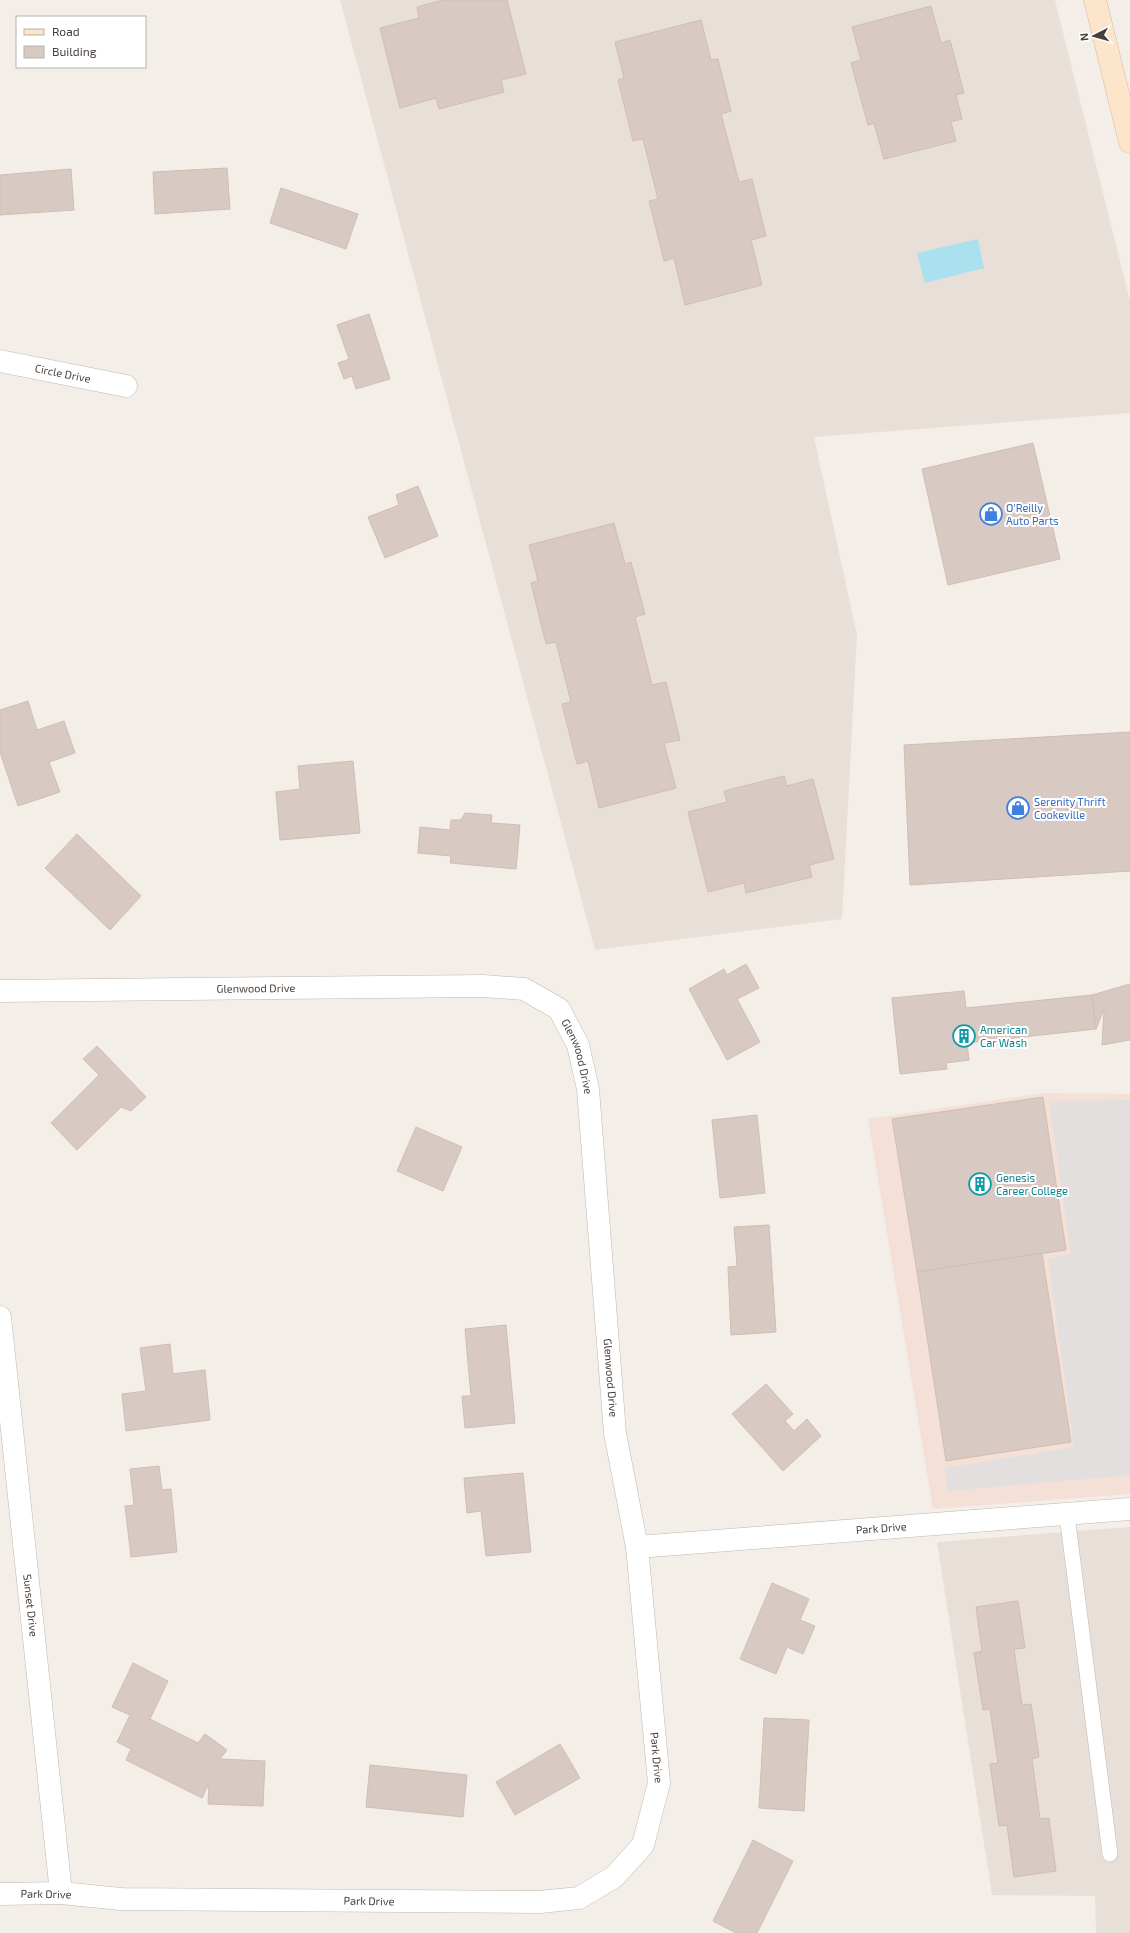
<svg xmlns="http://www.w3.org/2000/svg" width="1130" height="1933" font-family="'Exo 2',sans-serif">
	<style>
		.residential { fill: #e8dfd8 }
		.commercial { fill: #f4e0d6 }
		.parking { fill: #e3dfde }
		.water { fill: #a9e2ee }
		.building { fill: #d8cac2; stroke: #d0bdb3 }
		.lines { fill: none; stroke-linecap: round; stroke-linejoin: round }
		.lane-casing { stroke: #c2b7af; stroke-width: 16 }
		.street-casing { stroke: #c2b7af; stroke-width: 23 }
		.secondary-casing { stroke: #d5b99d; stroke-width: 23 }
		.lane { stroke: #fff; stroke-width: 15 }
		.street { stroke: #fff; stroke-width: 22 }
		.secondary { stroke: #fce5cb; stroke-width: 22 }
		.labels { text-anchor: middle; stroke-width: 4; stroke-linejoin: round; paint-order: stroke }
		.street-label { font-size: 11px; fill: #473e38; stroke: #fff }
		.shop-label { font-size: 11px; fill: #366cbe; stroke: #fff; text-anchor: start }
		.culture-label { font-size: 11px; fill: #0d838f; stroke: #fff; text-anchor: start }
	</style>
	<rect width="100%" height="100%" fill="#f4eee9"/>
	<g class="residential">
		<path d="M340,0H1055L1130,301V413L814,437L857,635L842,919L595,950Z"/>
		<path d="M1130,1527V1933H1096L1095,1896L992,1895L937,1542Z"/>
	</g>
	<path class="commercial" d="M1044,1093L1130,1094V1494L933,1509L868,1119Z"/>
	<path class="parking" d="M1130,1100V1475L948,1491L945,1468L1074,1447L1048,1258L1071,1254L1049,1101Z"/>
	<path class="water" d="M978,239L984,268L925,283L917,253Z"/>
	<g class="building">
		<path d="M443,0H507L526,74L501,80L504,92L439,109L436,98L400,108L380,28L419,18L417,7Z"/>
		<path d="M931,6L941,43L950,40L964,93L956,95L962,119L951,122L956,141L884,159L874,123L868,125L851,63L861,60L852,27Z"/>
		<path d="M701,20L711,60L718,59L731,111L721,114L739,182L752,179L766,236L751,240L762,285L685,305L674,258L664,261L649,201L658,199L643,139L633,141L618,80L624,78L615,42Z"/>
		<path d="M227,168L230,209L155,214L153,172Z"/>
		<path d="M71,169L74,210L0,215V175Z"/>
		<path d="M281,188L358,214L346,249L270,223Z"/>
		<path d="M369,314L390,379L356,389L352,376L344,379L338,363L349,359L337,325Z"/>
		<path d="M1033,443L1060,559L948,585L922,469Z"/>
		<path d="M418,486L438,536L385,558L368,517L399,505L396,495Z"/>
		<path d="M614,523L625,564L631,562L645,614L635,617L652,685L666,682L680,740L664,743L676,788L599,808L588,761L577,764L562,704L571,702L556,642L546,644L531,583L538,581L529,545Z"/>
		<path d="M28,701L37,730L64,721L75,753L49,762L60,792L18,806L0,752V710Z"/>
		<path d="M1130,732V871L910,885L904,745Z"/>
		<path d="M353,761L360,833L280,840L276,792L300,789L298,766Z"/>
		<path d="M784,776L787,786L813,779L834,859L809,865L812,877L746,893L744,883L708,892L688,812L727,802L724,791Z"/>
		<path d="M465,813L492,815L491,823L520,825L516,869L450,863L451,856L418,853L420,827L450,830L451,820H461Z"/>
		<path d="M77,834L141,896L110,930L45,868Z"/>
		<path d="M746,964L759,988L737,999L760,1042L727,1060L689,989L724,969L727,975Z"/>
		<path d="M1130,984V1040L1102,1045L1104,1009L1096,1029L1092,995Z"/>
		<path d="M964,991L966,1008L1092,995L1096,1029L967,1043L969,1060L946,1063L947,1069L900,1074L892,998Z"/>
		<path d="M97,1046L146,1097L131,1111L121,1107L77,1150L51,1123L99,1075L83,1059Z"/>
		<path d="M1043,1097L1066,1250L917,1272L892,1119Z"/>
		<path d="M757,1115L765,1193L720,1198L712,1120Z"/>
		<path d="M416,1127L462,1147L443,1191L397,1171Z"/>
		<path d="M769,1225L776,1332L731,1335L728,1267L737,1266L734,1227Z"/>
		<path d="M1042,1253L1071,1442L946,1461L917,1272Z"/>
		<path d="M506,1325L515,1423L465,1428L462,1396H471L465,1329Z"/>
		<path d="M170,1344L173,1374L205,1370L210,1420L126,1431L122,1394L146,1391L140,1348Z"/>
		<path d="M766,1384L793,1414L785,1421L794,1431L807,1419L821,1436L783,1471L732,1414Z"/>
		<path d="M159,1466L162,1490L171,1489L177,1552L131,1557L125,1506L134,1505L130,1469Z"/>
		<path d="M523,1473L531,1552L486,1556L481,1511L467,1513L464,1478Z"/>
		<path d="M772,1583L809,1599L800,1620L815,1626L803,1654L787,1647L776,1674L740,1659Z"/>
		<path d="M1018,1601L1025,1648L1014,1649L1022,1705L1031,1704L1039,1757L1032,1759L1040,1819L1049,1818L1056,1871L1014,1877L1007,1825L999,1826L990,1764L998,1763L990,1709L983,1710L974,1653L982,1651L976,1607Z"/>
		<path d="M133,1663L168,1681L150,1719L198,1743L205,1734L227,1750L220,1759L265,1761L263,1806L208,1804L209,1783L202,1798L126,1760L131,1749L117,1742L130,1715L112,1707Z"/>
		<path d="M764,1718L809,1720L804,1811L759,1808Z"/>
		<path d="M560,1744L580,1778L515,1815L496,1782Z"/>
		<path d="M370,1765L467,1775L463,1817L366,1807Z"/>
		<path d="M753,1840L793,1861L757,1933H736L713,1921Z"/>
	</g>
	<g class="lines">
		<g class="lane-casing">
			<path id="lane" d="M1067,1515L1110,1854"/>
		</g>
		<g class="street-casing">
			<g id="street">
				<path id="s1" d="M0,361L126,386"/>
				<path id="s2" d="M0,991L483,986L524,989L559,1009L578,1045L588,1089L615,1433L637,1547L659,1783L643,1845L614,1877L579,1898L540,1902L121,1899L61,1893L0,1894"/>
				<path id="s3" d="M0,1317L61,1893"/>
				<path id="s4" d="M637,1547L1130,1509"/>
			</g>
		</g>
		<g class="secondary-casing">
			<path id="secondary" d="M1095,0L1130,142"/>
		</g>
		<use href="#lane" class="lane"/>
		<use href="#street" class="street"/>
		<use href="#secondary" class="secondary"/>
	</g>
	<defs>
		<g id="shop-ring" transform="scale(1.15)"><circle r="9.5" fill="#fff" stroke="#3f7fe0" stroke-width="1.5"/><path d="M-5-2.5h2.3a2.7 3.5 0 0 1 5.4 0H5L5.5 6h-11ZM-1.5-2.5h3a1.5 2.3 0 0 0-3 0Z" fill="#3f7fe0"/></g>
		<g id="building-ring" transform="scale(1.15)"><circle r="9.5" fill="#fff" stroke="#0f9aa8" stroke-width="1.5"/><path d="M-4-6H4V6H1V3H-1V6H-4ZM-2.5-4.3h1.7v1.8h-1.7ZM.8-4.3h1.7v1.8H.8ZM-2.5-1h1.7V.8h-1.7ZM.8-1h1.7V.8H.8Z" fill="#0f9aa8"/></g>
	</defs>
	<g fill-rule="evenodd">
		<use href="#shop-ring" x="991" y="514"/>
		<use href="#shop-ring" x="1018" y="808"/>
		<use href="#building-ring" x="964" y="1036"/>
		<use href="#building-ring" x="980" y="1184"/>
	</g>
	<g class="labels">
		<g class="street-label">
			<text dy="4" stroke="none"><textPath href="#s1" startOffset="64">Circle Drive</textPath></text>
			<text dy="4" stroke="none"><textPath href="#s2" startOffset="256">Glenwood Drive</textPath></text>
			<text dy="4" stroke="none"><textPath href="#s2" startOffset="616">Glenwood Drive</textPath></text>
			<text dy="4" stroke="none"><textPath href="#s2" startOffset="940">Glenwood Drive</textPath></text>
			<text dy="4" stroke="none"><textPath href="#s4" startOffset="245">Park Drive</textPath></text>
			<text dy="4" stroke="none"><textPath href="#s3" startOffset="290">Sunset Drive</textPath></text>
			<text dy="4" stroke="none"><textPath href="#s2" startOffset="1323">Park Drive</textPath></text>
			<text transform="translate(46 1894) rotate(1)" y="4">Park Drive</text>
			<text transform="translate(369 1901) rotate(1)" y="4">Park Drive</text>
		</g>
		<g class="shop-label">
			<text x="1006" y="512">O'Reilly<tspan x="1006" dy="13">Auto Parts</tspan></text>
			<text x="1034" y="806">Serenity Thrift<tspan x="1034" dy="13">Cookeville</tspan></text>
		</g>
		<g class="culture-label">
			<text x="980" y="1034">American<tspan x="980" dy="13">Car Wash</tspan></text>
			<text x="996" y="1182">Genesis<tspan x="996" dy="13">Career College</tspan></text>
		</g>
	</g>
	<rect x="16" y="16" width="130" height="52" fill="#ffffff" stroke="#b5b2af"/>
	<rect x="24" y="29" width="20" height="6" fill="#fce5cb" stroke="#b5b2af"/>
	<text x="52" y="36" font-size="12" fill="#473e38">Road</text>
	<rect x="24" y="46" width="20" height="12" fill="#d8cac2" stroke="#b5b2af"/>
	<text x="52" y="56" font-size="12" fill="#473e38">Building</text>
	<g transform="translate(1094 36) rotate(264)" stroke="#ffffff" stroke-width="3" paint-order="stroke">
	<path d="M0-3L7 15L0 10L-7 15Z" fill="#473e38"/>
	<text y="-6" font-size="11" font-weight="bold" text-anchor="middle" fill="#473e38">N</text>
	</g>
</svg>
